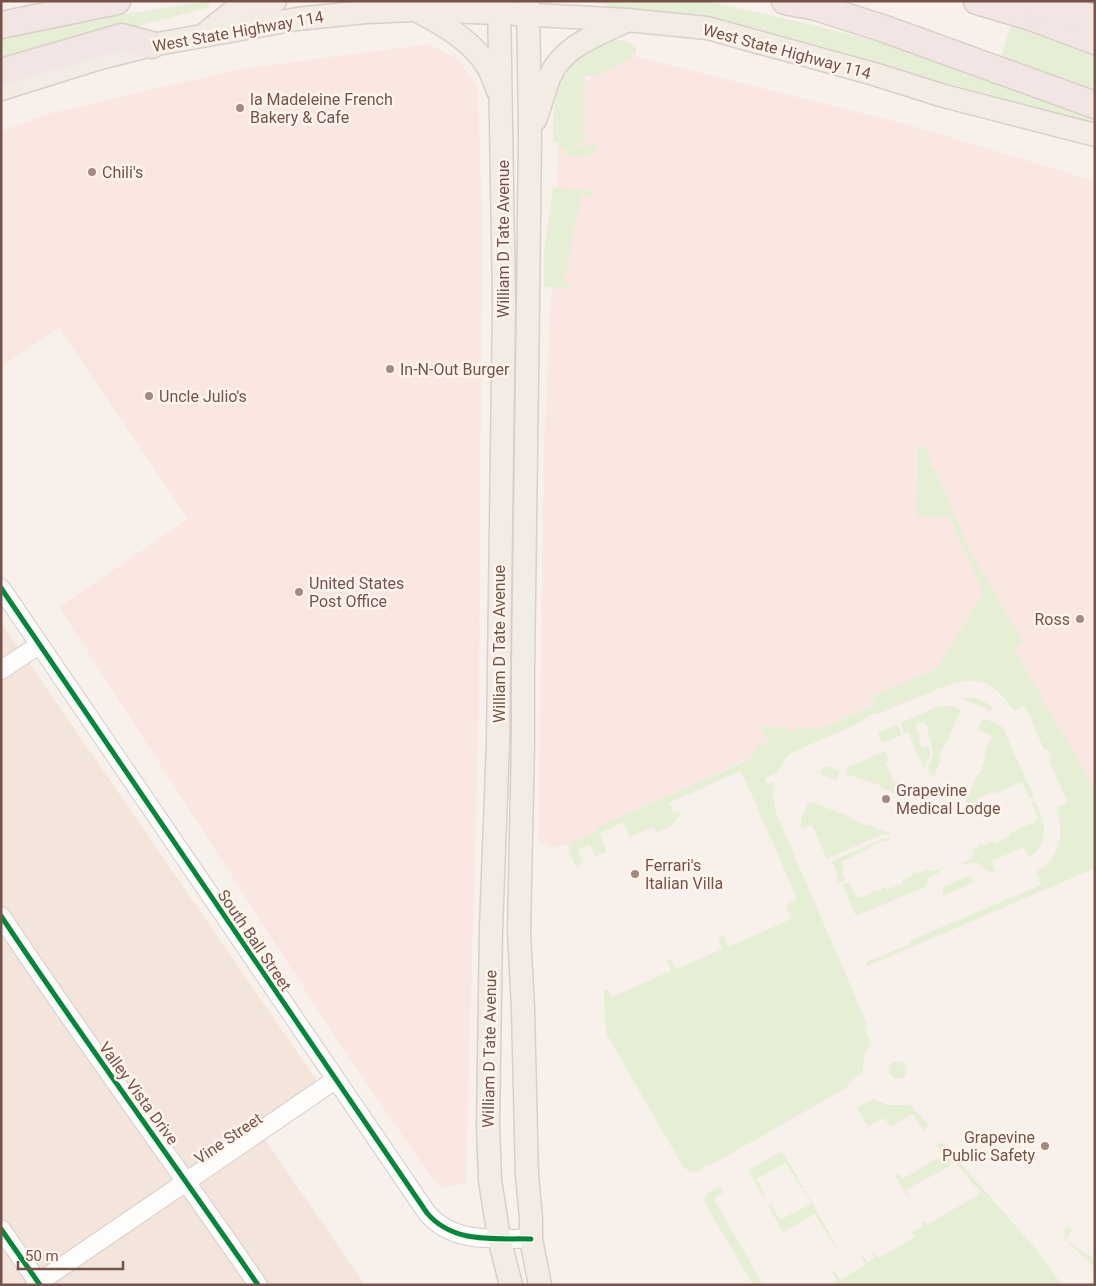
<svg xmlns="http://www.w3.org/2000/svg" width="1096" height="1286" font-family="Roboto,sans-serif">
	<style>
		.residential { fill: #f3e5db }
		.commercial { fill: #fbe7e2 }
		.green { fill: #e7eed6 }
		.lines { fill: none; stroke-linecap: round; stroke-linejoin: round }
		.minor-casing { stroke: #d6ccc8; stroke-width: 20 }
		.major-casing { stroke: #d9cec9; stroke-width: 25 }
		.highway-casing { stroke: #d9cec9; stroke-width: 29 }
		.minor { stroke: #fefdfc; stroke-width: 18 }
		.major { stroke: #f3ece5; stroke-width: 22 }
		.highway { stroke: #f1e6e4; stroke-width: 26 }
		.cycleway-casing { stroke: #fff5ec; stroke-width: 8 }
		.cycleway { stroke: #00873e; stroke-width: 5 }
		.poi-dot { fill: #a48a82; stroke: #fff5ec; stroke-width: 2 }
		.labels { text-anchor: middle; stroke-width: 5; stroke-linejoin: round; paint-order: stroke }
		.street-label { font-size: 16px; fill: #76534a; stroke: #fff5ec }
		.poi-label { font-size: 16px; fill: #76534a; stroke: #fff5ec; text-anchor: start }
	</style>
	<rect width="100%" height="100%" fill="#f8f1eb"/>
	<path class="residential" d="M1,622L317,1081L255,1125L365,1285H1Z"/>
	<g class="commercial">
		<path d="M429,44L459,60L478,88L482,218L479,708L466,1182L443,1188L431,1177L345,1052L59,607L188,519L59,328L1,367V131L51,113L240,69Z"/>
		<path d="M617,52L913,126L1095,181V789L1059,727H1057L1054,721L1055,720L1041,699L1042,698L1014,649L1023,643L971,552L936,470H934L925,447L949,517L983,593L937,668L872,696L875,704L819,729L798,728L787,734L788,728L762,726V734L765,733L767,734L769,741L750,758L595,828L596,832L569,844L551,848L548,843H538L544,444L561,107Z"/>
	</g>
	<g class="green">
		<path d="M208,1H209L210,7L1,62V34Z"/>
		<path d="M593,1H706L813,25L923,53L1095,115V125L763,35L622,11Z"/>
		<path d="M1013,19L1095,52V95L1001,57Z"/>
		<path d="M619,40L628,42L636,48V56L633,54L630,58L599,75L585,76V143H575V146L599,145C592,159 579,156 565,155V149L559,147L557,142H553C553,122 552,102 561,83C564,75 572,69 573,59L599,44Z"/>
		<path d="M553,188L595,191L592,196L581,195L564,282L573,285L570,288L544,287V251Z"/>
		<path d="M923,446L926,448L932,463L931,464L933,470L935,469L971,552L1023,641V643L1014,649L1043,698L1041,699L1055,720L1054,721L1057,727L1059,726L1095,789V868L868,966L866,962L910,944L911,940L1041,885L1036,872C1062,858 1063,833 1057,807L1067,802L1049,760L1051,756L1048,750H1045L1043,747L1025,706L1014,711C988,672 967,676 928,693C912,699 897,706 881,713C874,713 866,716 862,722L793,752L785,759L778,772L765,778L768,784L774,782L773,795L776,813L868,1026L865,1028C875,1052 867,1041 864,1060C863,1065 863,1069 862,1073L847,1084L848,1087L709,1166L708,1165L702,1168V1170C694,1174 688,1172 682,1165L607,1035L605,1021L604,990H609L612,997L671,971L666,961L671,959L676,969L722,949L718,938L723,935L728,947L791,919L786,905L797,898L741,771L669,803L674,814L679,812L680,815L670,827L656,832L654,827L629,837L624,822L600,833L607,852L595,856L590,845L578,849L583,861L578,868H576C573,860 568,853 569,844L596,832L595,828L750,759L756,747L769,741L765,733L762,734L761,726L788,727V733L798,728L819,729L875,705L872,696L937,668L983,593L949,517H917L918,447Z"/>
		<path d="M963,697C975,697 988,700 994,711L986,709L965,700H962Z"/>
		<path d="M939,706H951L961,709L947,743L945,742L939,758L941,760L934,777L931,775L928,768L934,753L930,744L931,741L929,737L927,736L929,729L926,724L922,722L917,724L916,728L921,737L919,742L921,746L925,748L928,746L931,753L924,769L908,732L905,734L900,723Z"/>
		<path d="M983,718L1002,726L1034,796L1029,798L1022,782L994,794L993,792L975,800L976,802L966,807L965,804L977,774L979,775L986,758L983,757L992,736L978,730Z"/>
		<path d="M897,724L902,735L882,743L878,733Z"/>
		<path d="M885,751L889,761L886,763L894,783L898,782L904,795L901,796L881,788L882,786L846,774L848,767Z"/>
		<path d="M827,766L840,771L836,780L819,774L822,768Z"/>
		<path d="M809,801L851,817L850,819L866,825L867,824L890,833L891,835H881L827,859L812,825L803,829L801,828V820Z"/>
		<path d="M1035,801C1043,817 1050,834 1037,850C1034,853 1032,856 1028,857L1024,847L992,861L996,872L995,873C986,873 983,865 976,862L962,865V863L974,857L972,850L979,847L978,844L981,843L982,846L993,841L995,843L1011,836L1010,833L1022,828L1021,826L1023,825L1025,827L1036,822V820L1038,819L1031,802Z"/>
		<path d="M893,838L886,842L885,840L869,847V849L841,862L845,870L842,872L846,880L838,883L835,877L838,875L832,861L882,839Z"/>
		<path d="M946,866V867L940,870L941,872L930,877L925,887L856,916L842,884L850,883L856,897L859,896L860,898L872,893L871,891L873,890L874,892L885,887L887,890L903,883L902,880L914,875L913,873L915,872L917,874L928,869L930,872Z"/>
		<path d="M968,876L972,878L974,882L943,896L942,890L944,887Z"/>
		<circle cx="898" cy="1070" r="9"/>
		<path d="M873,1099L888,1105H910L930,1126L923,1130L913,1114L891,1127L884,1118L868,1127L857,1108Z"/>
		<path d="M942,1142L1036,1249L1062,1285H833L837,1282L832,1272L835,1271L841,1280L866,1265L861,1256L862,1255L868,1263L875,1258L871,1251V1249L878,1258L915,1237L912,1232L923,1226L921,1222L924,1221L927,1225L972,1198L973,1199L980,1192L954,1161L948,1167L906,1190L909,1195L907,1196L895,1175L900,1174L902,1179L943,1155L937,1145Z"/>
		<path d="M782,1151L804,1188H801L786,1163L756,1179L766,1196L763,1197L748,1170Z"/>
		<path d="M716,1188H721L724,1192L714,1198L716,1205L717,1204L763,1285H753L705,1203V1195Z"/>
		<path d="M805,1190L836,1245L835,1247L815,1214L787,1230V1232L784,1234L768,1205L771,1204L780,1220L811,1204L806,1193L804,1194L803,1191Z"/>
		<path d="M1067,1227H1070L1072,1230L1066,1239L1081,1251L1095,1258V1268L1065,1239L1064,1232Z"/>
	</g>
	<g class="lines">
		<g class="minor-casing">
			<g id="minor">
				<path d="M1,588L427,1213C453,1244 494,1238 531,1239"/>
				<path d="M1,670L39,645"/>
				<path d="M1,916C84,1041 173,1161 258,1285"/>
				<path d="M1,1229L40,1285"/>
				<path d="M35,1285L335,1080"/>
			</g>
		</g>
		<g class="major-casing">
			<g id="major">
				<path d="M499,1L504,304L498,741L491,928L488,1127L490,1180L499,1238L511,1285"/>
				<path d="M528,1L530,134L528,305L523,667V741L519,932L523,1009L527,1175L531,1218V1239L540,1285"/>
				<path d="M421,13C446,26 475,43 489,69C493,76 495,84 498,91"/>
				<path d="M205,34L237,8L275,1"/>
				<path d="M1,89L100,58L152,45L297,19L366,12L416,10L499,13L627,20L707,28L874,74L944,96L1095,135"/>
				<path d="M535,120C541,105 544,90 550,76C563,46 597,35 624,22"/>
			</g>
		</g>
		<g class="highway-casing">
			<g id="highway">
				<path d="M785,1L816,7L882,28L1095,105"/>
				<path d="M977,1L1034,18L1095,41"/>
				<path d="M1035,4L1095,18"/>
				<path d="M1,25L117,1"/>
				<path d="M1,72L122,37L152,45"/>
			</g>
		</g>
		<use href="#minor" class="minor"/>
		<use href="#major" class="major"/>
		<use href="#highway" class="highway"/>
		<g class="cycleway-casing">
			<g id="cycleway">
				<path d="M1,588L427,1213C453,1244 494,1238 531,1239"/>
				<path d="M1,916C84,1041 173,1161 258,1285"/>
				<path d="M1,1229L40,1285"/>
			</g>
		</g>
		<use href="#cycleway" class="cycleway"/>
	</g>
	<g class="poi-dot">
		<circle cx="240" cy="108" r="5"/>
		<circle cx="92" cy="172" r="5"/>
		<circle cx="390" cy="369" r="5"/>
		<circle cx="149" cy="396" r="5"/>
		<circle cx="299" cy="592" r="5"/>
		<circle cx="1080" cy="619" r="5"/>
		<circle cx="886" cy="799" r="5"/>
		<circle cx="635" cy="874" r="5"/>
		<circle cx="1045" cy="1146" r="5"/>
	</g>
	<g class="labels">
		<g class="street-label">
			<text transform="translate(238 31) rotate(-10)" y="6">West State Highway 114</text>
			<text transform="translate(787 51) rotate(15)" y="6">West State Highway 114</text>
			<text transform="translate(503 239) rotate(-90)" y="6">William D Tate Avenue</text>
			<text transform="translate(499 644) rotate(-90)" y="6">William D Tate Avenue</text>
			<text transform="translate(255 940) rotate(56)" y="6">South Ball Street</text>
			<text transform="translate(489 1049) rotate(-89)" y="6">William D Tate Avenue</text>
			<text transform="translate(139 1093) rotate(54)" y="6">Valley Vista Drive</text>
			<text transform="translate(228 1138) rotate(-34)" y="6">Vine Street</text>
		</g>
		<g class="poi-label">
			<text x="250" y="105">la Madeleine French<tspan x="250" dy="18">Bakery &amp; Cafe</tspan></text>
			<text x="102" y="178">Chili's</text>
			<text x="400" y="375">In-N-Out Burger</text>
			<text x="159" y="402">Uncle Julio's</text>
			<text x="309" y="589">United States<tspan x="309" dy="18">Post Office</tspan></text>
			<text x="1070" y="625" text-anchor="end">Ross</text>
			<text x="896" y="796">Grapevine<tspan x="896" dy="18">Medical Lodge</tspan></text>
			<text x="645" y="871">Ferrari's<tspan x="645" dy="18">Italian Villa</tspan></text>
			<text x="1035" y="1143" text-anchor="end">Grapevine<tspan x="1035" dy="18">Public Safety</tspan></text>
		</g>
	</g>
	<rect width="1096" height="1286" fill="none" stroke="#76534a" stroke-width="5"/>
	<path d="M18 1261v8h105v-8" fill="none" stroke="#76534a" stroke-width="2.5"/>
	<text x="25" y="1261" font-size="15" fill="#76534a" stroke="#fff5ec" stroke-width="4" paint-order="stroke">50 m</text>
</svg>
